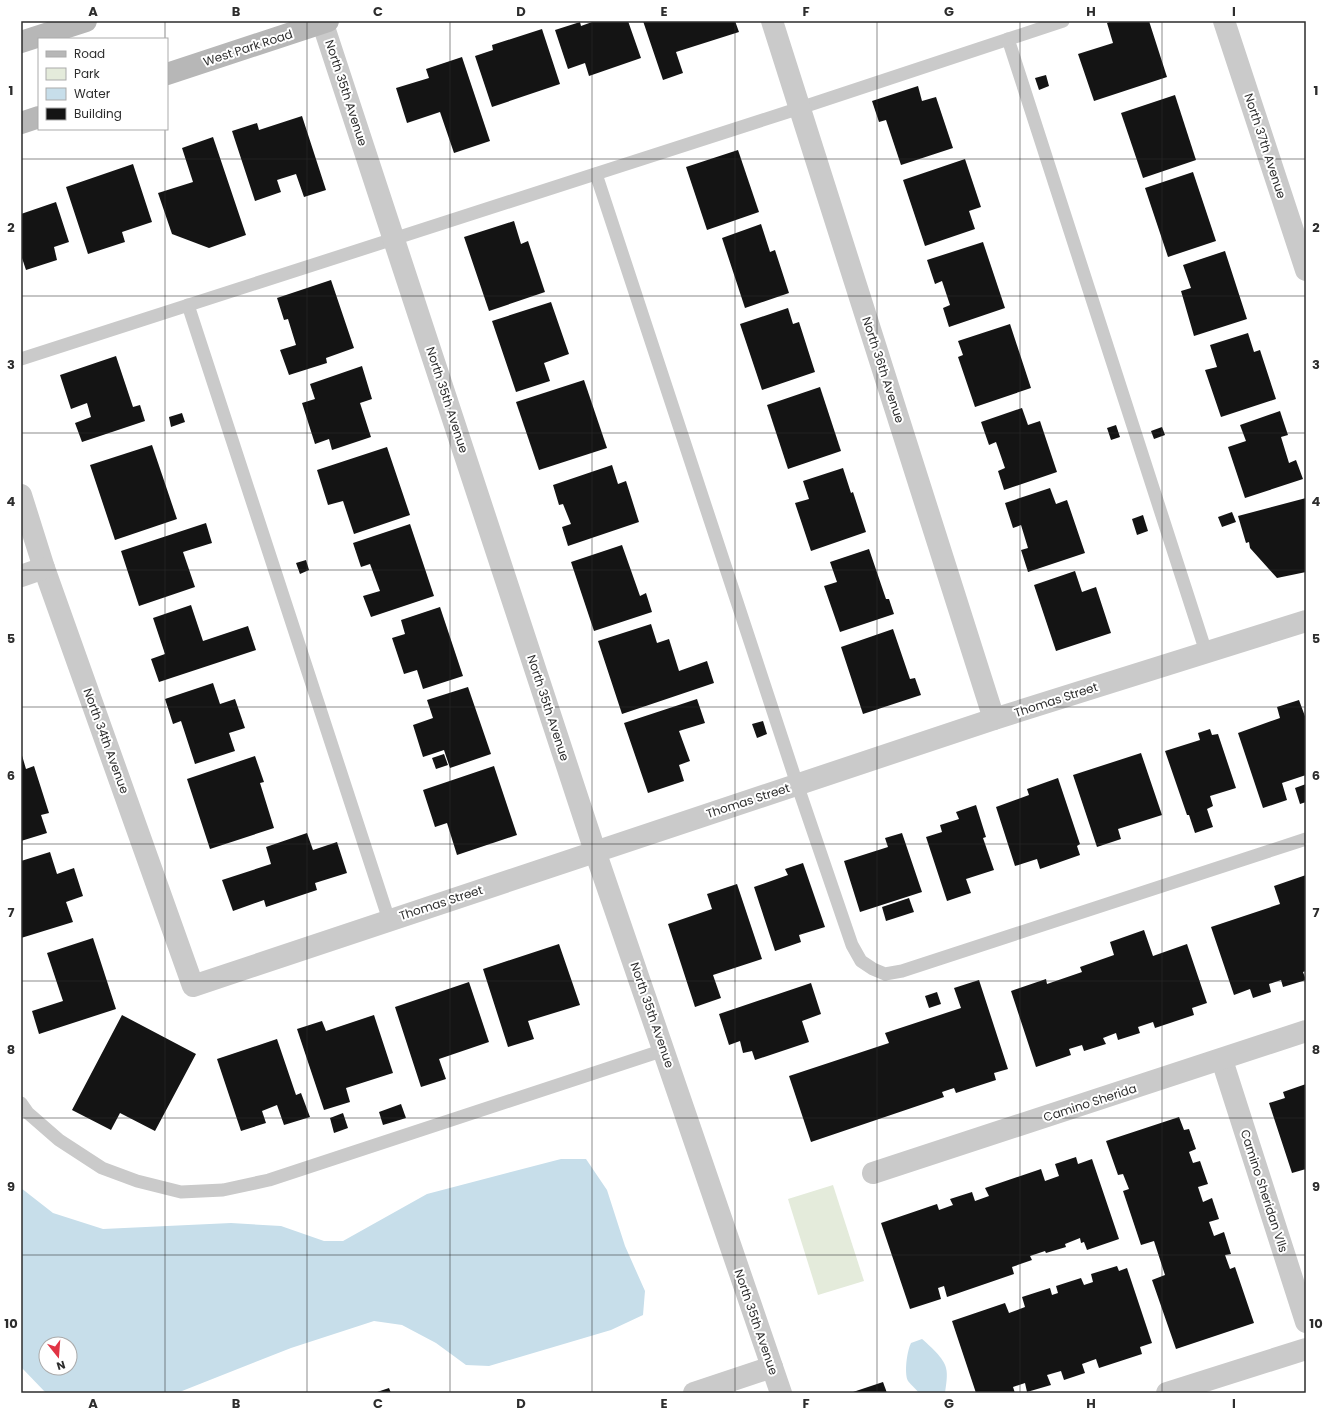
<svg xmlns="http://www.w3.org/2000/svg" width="1327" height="1414" font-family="Poppins,sans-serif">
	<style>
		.park { fill: #e4ebdb }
		.water { fill: #c7deea; fill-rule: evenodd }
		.building { fill: #141414 }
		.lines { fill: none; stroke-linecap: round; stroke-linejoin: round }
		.lane { stroke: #cacaca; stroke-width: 13 }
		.street { stroke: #cacaca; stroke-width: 22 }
		.secondary { stroke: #b7b7b7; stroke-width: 22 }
		.grid { fill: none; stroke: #2d2d2d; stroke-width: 1; stroke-opacity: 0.55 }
		.labels { text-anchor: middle; stroke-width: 4; stroke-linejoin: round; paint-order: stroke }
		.street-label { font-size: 12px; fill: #2d2d2d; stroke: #fff }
		.neatline { fill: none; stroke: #2d2d2d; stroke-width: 1.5 }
		.grid-label { font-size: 13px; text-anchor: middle; font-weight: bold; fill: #2d2d2d }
	</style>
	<rect width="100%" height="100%" fill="#fff"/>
	<path class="park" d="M833,1185L864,1281L818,1295L788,1199Z"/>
	<g class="water">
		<path d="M561,1159H586L607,1190L625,1246L645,1291L643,1315L611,1330L489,1366L466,1365L436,1343L402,1325L374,1321L291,1348L177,1393H46L21,1367V1188L53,1213L103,1229L231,1223L281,1226L324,1241H343L427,1194ZM46,1344H70V1368H46Z"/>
		<path d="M922,1339C928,1344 945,1359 946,1368C948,1375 946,1385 945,1393H919C916,1389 911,1385 908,1381C904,1373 907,1351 911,1343Z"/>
	</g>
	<g class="building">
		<path d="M592,21H628L641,58L589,76L585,63L568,69L555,30L580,22L581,26L592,22Z"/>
		<path d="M643,21H735L739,32L676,52L683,73L663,80Z"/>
		<path d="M1112,21H1149L1167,77L1094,101L1078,54L1113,43L1107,23Z"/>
		<path d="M542,29L560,84L492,107L475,56L493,50L492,45Z"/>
		<path d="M462,57L490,141L454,153L440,112L407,123L396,88L429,78L426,69Z"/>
		<path d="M1046,75L1049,86L1039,90L1035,78Z"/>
		<path d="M918,86L922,101L936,97L953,148L901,165L886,120L879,122L872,101Z"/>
		<path d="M1175,95L1196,160L1143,178L1121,113Z"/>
		<path d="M302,116L326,190L304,197L296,174L277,180L281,192L255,201L232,131L257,123L259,130Z"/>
		<path d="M213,137L246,235L209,248L172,234L158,193L193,182L182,148Z"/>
		<path d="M738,150L759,212L707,230L686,167Z"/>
		<path d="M965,159L981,207L969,211L975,229L925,246L903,180Z"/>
		<path d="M133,164L152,222L122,232L125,242L88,254L66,187Z"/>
		<path d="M1193,172L1216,241L1168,257L1145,188Z"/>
		<path d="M56,202L69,242L54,247L57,260L26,270L21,255V214Z"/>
		<path d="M514,221L521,244L528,241L545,292L489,311L464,237Z"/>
		<path d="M761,224L770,252L775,250L789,293L745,308L722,238Z"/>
		<path d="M983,242L1005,308L949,327L943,308L950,305L942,281L935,284L927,260Z"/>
		<path d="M1225,251L1247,319L1194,336L1181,291L1191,288L1183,265Z"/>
		<path d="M331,280L354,348L326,358L327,363L289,375L280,350L296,345L288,319L284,320L277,298Z"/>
		<path d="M551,302L569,354L544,363L550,381L516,392L492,321Z"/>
		<path d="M788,308L793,324L799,322L815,372L762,390L740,324Z"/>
		<path d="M1010,324L1031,388L975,407L958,357L963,355L958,341Z"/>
		<path d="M1248,333L1254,352L1260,350L1276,399L1221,417L1205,370L1217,367L1210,345Z"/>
		<path d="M116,356L133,407L140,405L145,421L82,442L75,423L91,417L87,403L71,409L60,375Z"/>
		<path d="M362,366L372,399L360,403L371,437L332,450L329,439L315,444L302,403L315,399L310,384Z"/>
		<path d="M584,380L607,448L539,470L516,402Z"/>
		<path d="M820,387L841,451L788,469L767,405Z"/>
		<path d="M1022,408L1028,425L1040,421L1057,472L1004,490L998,471L1005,468L996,442L989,445L981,422Z"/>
		<path d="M1280,411L1288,435L1281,437L1289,463L1296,460L1303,479L1245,498L1228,447L1246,441L1240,425Z"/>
		<path d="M182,413L185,422L171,427L169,417Z"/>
		<path d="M1116,425L1120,437L1111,440L1107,428Z"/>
		<path d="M1162,427L1165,435L1154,439L1151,431Z"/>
		<path d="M152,445L177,519L115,540L90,465Z"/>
		<path d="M387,447L410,515L354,534L343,501L328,505L317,470Z"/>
		<path d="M612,465L618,484L626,481L639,522L568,546L562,527L571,524L563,504L559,505L553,485Z"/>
		<path d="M843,468L851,493L853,492L866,532L811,551L795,503L809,499L803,481Z"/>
		<path d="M1050,488L1056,504L1067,500L1085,553L1028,572L1021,550L1028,548L1021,525L1013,528L1005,503Z"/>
		<path d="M1306,498V572L1277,578L1250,548L1249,542L1246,543L1238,516Z"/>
		<path d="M1232,512L1236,522L1222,527L1218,517Z"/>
		<path d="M1143,515L1148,531L1137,535L1132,519Z"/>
		<path d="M206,523L212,543L183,552L195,587L139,606L121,551Z"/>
		<path d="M410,524L434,596L371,617L363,596L380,591L370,564L361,567L353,543Z"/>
		<path d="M622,545L640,596L646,593L652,612L594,631L571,562Z"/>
		<path d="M869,549L886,599H889L894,614L840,632L824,586L837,582L830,562Z"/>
		<path d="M306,560L309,570L300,574L296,563Z"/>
		<path d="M1075,571L1082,592L1096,587L1111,633L1056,651L1034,585Z"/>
		<path d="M191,605L203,641L248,626L256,650L159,682L151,659L165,654L153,618Z"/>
		<path d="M440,607L463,676L423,689L417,670L404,674L392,638L405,634L401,620Z"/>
		<path d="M651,624L657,643L669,639L679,671L707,661L714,683L622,714L598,641Z"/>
		<path d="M893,629L910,679L915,678L921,695L863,714L841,647Z"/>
		<path d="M213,683L220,704L235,699L245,728L229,733L235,751L195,764L181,721L173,724L165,699Z"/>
		<path d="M468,687L491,754L450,768L444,750L423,757L413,725L433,718L427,700Z"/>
		<path d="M697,699L705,723L679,731L690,761L679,765L684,781L648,793L624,723Z"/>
		<path d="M1299,700L1306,719V775L1282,783L1287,800L1263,808L1238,733L1280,718L1277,707Z"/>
		<path d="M763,721L767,734L757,738L752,724Z"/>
		<path d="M1210,729L1212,735L1218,734L1236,788L1210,796L1213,806L1207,809L1213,827L1195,833L1189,815H1187L1165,751L1200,740L1198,733Z"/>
		<path d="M21,752L26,769L34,766L49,813L41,815L47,833L21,841Z"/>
		<path d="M1141,753L1162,815L1118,829L1121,839L1097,847L1073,775Z"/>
		<path d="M444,754L448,765L436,769L432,758Z"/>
		<path d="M255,756L264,782L260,783L274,828L210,849L187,779Z"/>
		<path d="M494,766L517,835L457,855L447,823L435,827L423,790Z"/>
		<path d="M1058,778L1080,844L1077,846L1080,855L1040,869L1037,859L1015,866L996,807L1029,795L1027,789Z"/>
		<path d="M1306,784V802L1300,804L1295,788Z"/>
		<path d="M976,805L986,837L983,838L994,870L966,879L971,893L947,901L926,837L942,832L940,825L959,819L956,812Z"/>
		<path d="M307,833L313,850L337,842L347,873L315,883L317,890L266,907L264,900L233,911L222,880L271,864L266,847Z"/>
		<path d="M902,833L922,892L860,912L844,861L888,847L885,838Z"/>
		<path d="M50,852L57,874L74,868L83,896L66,902L73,922L21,938V861Z"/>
		<path d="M803,863L825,927L799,935L801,942L775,951L754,887L788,875L785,869Z"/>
		<path d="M1306,875V971L1303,972L1306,980L1283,987L1281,980L1269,984L1271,992L1253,998L1250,989L1234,995L1211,927L1280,904L1274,886Z"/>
		<path d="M737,884L762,959L713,975L721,998L695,1007L668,924L712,909L707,894Z"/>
		<path d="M909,898L914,912L886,921L882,907Z"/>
		<path d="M1144,930L1153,956L1187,944L1207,1003L1192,1008L1194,1015L1155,1028L1153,1022L1138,1027L1140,1033L1118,1040L1116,1033L1103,1038L1106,1044L1084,1051L1082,1045L1069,1049L1071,1055L1036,1067L1011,991L1046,979L1047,984L1082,972L1080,967L1114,955L1110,942Z"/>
		<path d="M93,938L116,1009L39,1034L32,1011L63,1001L47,953Z"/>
		<path d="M559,944L580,1005L528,1021L534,1039L508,1047L483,969Z"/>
		<path d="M979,980L1008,1069L994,1073L996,1080L956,1093L954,1088L942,1092L944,1097L811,1142L789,1076L889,1043L885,1033L961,1008L954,988Z"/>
		<path d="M469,982L489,1042L439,1059L446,1079L421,1087L395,1007Z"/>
		<path d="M811,983L821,1014L802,1021L809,1042L755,1060L752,1051L743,1053L740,1041L729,1045L719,1014Z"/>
		<path d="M937,992L941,1004L929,1008L925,996Z"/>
		<path d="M122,1015L196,1054L155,1131L120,1113L111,1130L72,1110Z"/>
		<path d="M374,1015L393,1073L346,1088L350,1102L324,1110L297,1029L322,1021L326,1031Z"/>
		<path d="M277,1039L296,1095L301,1093L310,1117L284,1125L277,1105L262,1111L266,1123L241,1131L217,1059Z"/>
		<path d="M1306,1084V1169L1292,1173L1269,1103L1285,1098L1283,1092Z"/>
		<path d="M401,1104L406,1118L383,1125L379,1112Z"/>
		<path d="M343,1113L348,1128L334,1133L330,1118Z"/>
		<path d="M1179,1117L1184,1130L1189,1129L1196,1149L1189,1152L1193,1163L1200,1161L1208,1184L1198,1187L1203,1202L1212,1198L1219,1219L1209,1222L1214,1236L1224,1232L1231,1254L1225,1255L1230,1269L1235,1267L1254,1323L1176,1349L1152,1280L1165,1275L1154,1241L1141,1245L1123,1191L1129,1189L1123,1174L1118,1175L1106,1141Z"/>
		<path d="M1076,1157L1078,1164L1092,1159L1119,1239L1087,1250L1084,1242L1081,1243L1080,1238L1065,1244L1066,1247L1046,1253L1045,1251L1030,1256L1032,1260L1012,1267L1014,1274L947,1297L944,1286L938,1288L941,1299L910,1309L881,1223L937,1204L939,1210L953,1205L950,1199L972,1192L975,1201L989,1196L985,1188L1041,1169L1045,1181L1059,1176L1055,1164Z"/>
		<path d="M1117,1266L1119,1271L1127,1268L1152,1343L1140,1347L1142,1354L1099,1368L1096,1359L1082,1364L1085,1373L1064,1380L1061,1371L1047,1375L1051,1385L1027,1392L1025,1383L1013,1387L1015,1393H976L952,1321L1005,1303L1009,1313L1025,1307L1022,1297L1050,1288L1052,1295L1058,1293L1056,1286L1081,1278L1084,1285L1093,1282L1091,1274Z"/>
		<path d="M883,1382L887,1393H853V1392Z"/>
		<path d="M389,1388L391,1393H374Z"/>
	</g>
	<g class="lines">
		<g class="lane">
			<path d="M1008,39L1206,652"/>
			<path d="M596,174L797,784L852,945L861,961L873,969L885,974L902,971L1306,839"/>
			<path d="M188,305L389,920"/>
			<path d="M21,359L800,108L1063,21"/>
			<path d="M21,1103L28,1113L59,1140L102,1168L137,1181L181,1192L223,1190L269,1180L664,1050"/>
		</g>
		<g class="street">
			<path d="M322,21L595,851L781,1393"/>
			<path d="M772,21L994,719"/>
			<path d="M1224,21L1306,270"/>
			<path d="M21,495L44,568L193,986L994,719L1306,621"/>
			<path d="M21,576L44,568"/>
			<path d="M1222,1060L1306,1322"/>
			<path d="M873,1173L1306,1031"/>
			<path d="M694,1393L772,1367"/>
			<path d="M1167,1393L1306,1349"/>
		</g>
		<g class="secondary">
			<path d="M21,42L86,21"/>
			<path d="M167,74L328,21"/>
			<path d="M21,123L39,117"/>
		</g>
	</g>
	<path class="grid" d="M165,21V39M307,21V1393M450,21V1393M592,21V1393M735,21V1393M877,21V1393M1020,21V1393M1162,21V1393M165,129V1393M21,159H1306M21,296H1306M21,433H1306M21,570H1306M21,707H1306M21,844H1306M21,981H1306M21,1118H1306M21,1255H1306"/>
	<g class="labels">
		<g class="street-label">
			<text transform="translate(248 48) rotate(-18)" y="4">West Park Road</text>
			<text transform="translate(346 93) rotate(72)" y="4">North 35th Avenue</text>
			<text transform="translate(1265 146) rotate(72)" y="4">North 37th Avenue</text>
			<text transform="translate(883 370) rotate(72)" y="4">North 36th Avenue</text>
			<text transform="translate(447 400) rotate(72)" y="4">North 35th Avenue</text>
			<text transform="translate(1056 700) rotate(-18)" y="4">Thomas Street</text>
			<text transform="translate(548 708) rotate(72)" y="4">North 35th Avenue</text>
			<text transform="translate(106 741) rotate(70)" y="4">North 34th Avenue</text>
			<text transform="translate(748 801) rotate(-18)" y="4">Thomas Street</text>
			<text transform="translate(441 903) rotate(-18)" y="4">Thomas Street</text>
			<text transform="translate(652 1015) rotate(71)" y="4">North 35th Avenue</text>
			<text transform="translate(1090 1103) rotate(-18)" y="4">Camino Sherida</text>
			<text transform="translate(1264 1191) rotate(72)" y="4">Camino Sheridan Vlls</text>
			<text transform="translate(756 1322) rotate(71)" y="4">North 35th Avenue</text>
		</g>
	</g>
	<rect width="1327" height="1414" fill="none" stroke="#ffffff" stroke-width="44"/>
	<rect x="38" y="38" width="130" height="92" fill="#ffffff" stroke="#ababab"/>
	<rect x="46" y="51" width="20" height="6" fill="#b7b7b7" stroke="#ababab"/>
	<text x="74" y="58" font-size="12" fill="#2d2d2d">Road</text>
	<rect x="46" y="68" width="20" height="12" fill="#e4ebdb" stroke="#ababab"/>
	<text x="74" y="78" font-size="12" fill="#2d2d2d">Park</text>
	<rect x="46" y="88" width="20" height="12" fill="#c7deea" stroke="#ababab"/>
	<text x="74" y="98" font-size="12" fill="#2d2d2d">Water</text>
	<rect x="46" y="108" width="20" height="12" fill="#141414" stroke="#ababab"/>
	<text x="74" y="118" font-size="12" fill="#2d2d2d">Building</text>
	<g transform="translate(58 1356) rotate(163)"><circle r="19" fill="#ffffff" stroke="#ababab"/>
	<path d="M0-3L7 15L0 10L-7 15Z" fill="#e13344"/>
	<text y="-6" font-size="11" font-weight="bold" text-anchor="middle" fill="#2d2d2d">N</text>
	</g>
	<rect x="22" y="22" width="1283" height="1370" class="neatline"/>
	<g class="grid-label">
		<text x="93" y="16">A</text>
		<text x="236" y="16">B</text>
		<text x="378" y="16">C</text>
		<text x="521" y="16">D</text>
		<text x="664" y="16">E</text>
		<text x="806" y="16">F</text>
		<text x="949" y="16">G</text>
		<text x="1091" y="16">H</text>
		<text x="1234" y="16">I</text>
		<text x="11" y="95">1</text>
		<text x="1316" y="95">1</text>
		<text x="11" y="232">2</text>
		<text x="1316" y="232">2</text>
		<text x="11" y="369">3</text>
		<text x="1316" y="369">3</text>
		<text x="11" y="506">4</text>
		<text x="1316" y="506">4</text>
		<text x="11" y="643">5</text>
		<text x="1316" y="643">5</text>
		<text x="11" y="780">6</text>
		<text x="1316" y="780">6</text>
		<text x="11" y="917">7</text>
		<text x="1316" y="917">7</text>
		<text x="11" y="1054">8</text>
		<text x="1316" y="1054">8</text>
		<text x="11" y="1191">9</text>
		<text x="1316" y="1191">9</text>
		<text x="11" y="1328">10</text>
		<text x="1316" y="1328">10</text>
		<text x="93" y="1408">A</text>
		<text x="236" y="1408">B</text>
		<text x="378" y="1408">C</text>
		<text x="521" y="1408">D</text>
		<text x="664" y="1408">E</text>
		<text x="806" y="1408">F</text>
		<text x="949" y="1408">G</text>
		<text x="1091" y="1408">H</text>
		<text x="1234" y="1408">I</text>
	</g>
</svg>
